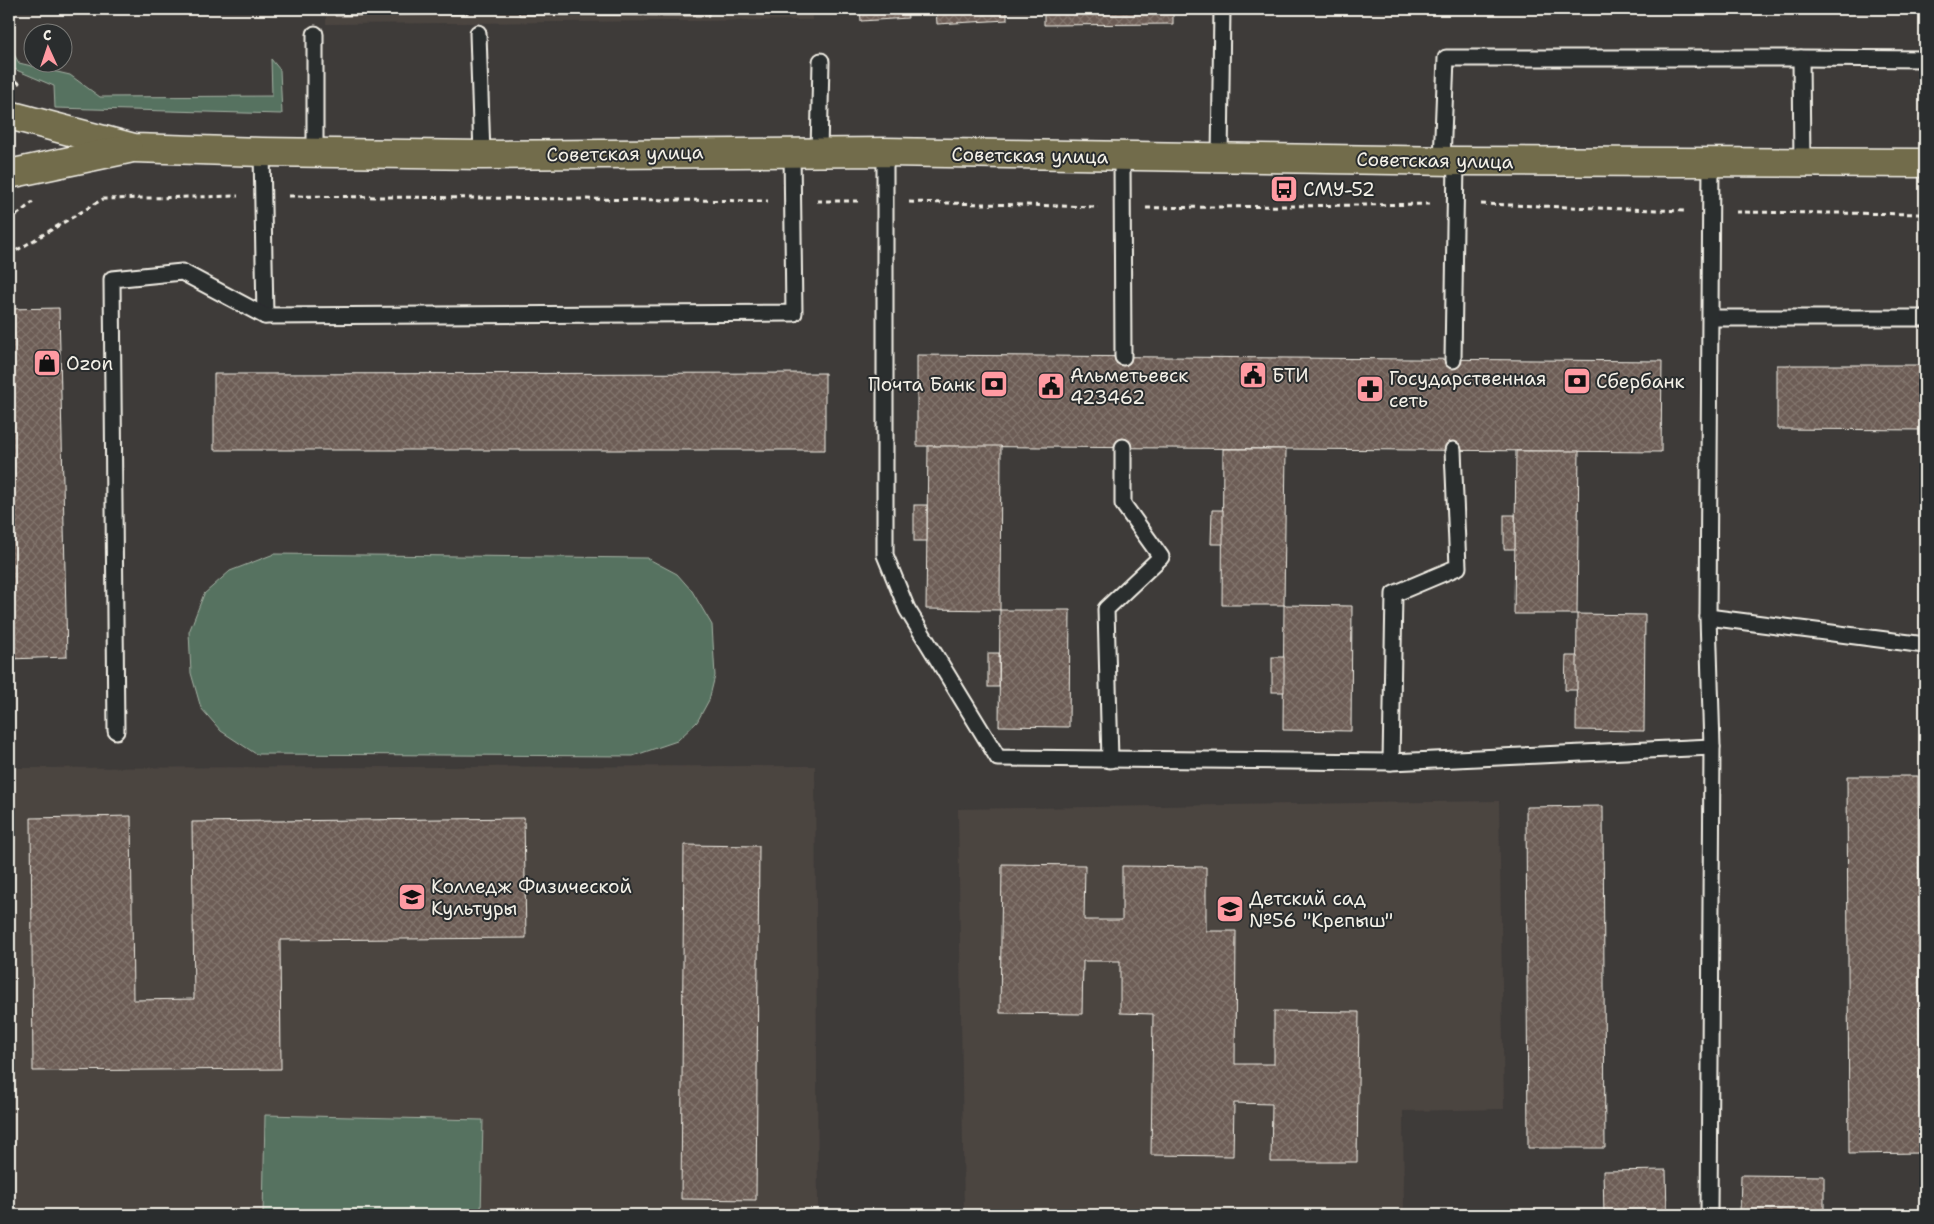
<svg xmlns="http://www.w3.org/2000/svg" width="1934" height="1224" font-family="'Shantell Sans',sans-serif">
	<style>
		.built { fill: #4c4541 }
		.green { fill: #567261; stroke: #a5b2a4 }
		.building { fill: url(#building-cross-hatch); stroke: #f4f1e8 }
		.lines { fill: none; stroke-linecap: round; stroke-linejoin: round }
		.service-casing { stroke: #f4f1e8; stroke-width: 19 }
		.primary-casing { stroke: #f4f1e8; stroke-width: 31 }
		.path { stroke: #f4f1e8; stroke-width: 3; stroke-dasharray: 5 4; stroke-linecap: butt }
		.service { stroke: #2a2d2e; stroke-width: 15 }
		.primary { stroke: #726c4b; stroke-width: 28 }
		.labels { text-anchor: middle; stroke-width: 4; stroke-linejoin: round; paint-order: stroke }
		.street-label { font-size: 19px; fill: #f4f1e8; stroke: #2a2d2e }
		.poi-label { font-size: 19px; fill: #f4f1e8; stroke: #2a2d2e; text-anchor: start }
	</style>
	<defs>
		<pattern id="building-cross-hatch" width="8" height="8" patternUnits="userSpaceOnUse" patternTransform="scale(1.25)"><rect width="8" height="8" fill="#6c5c54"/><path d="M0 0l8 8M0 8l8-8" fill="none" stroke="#82746d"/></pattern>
	</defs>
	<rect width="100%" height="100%" fill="#3e3b39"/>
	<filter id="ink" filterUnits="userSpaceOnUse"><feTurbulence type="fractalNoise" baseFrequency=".02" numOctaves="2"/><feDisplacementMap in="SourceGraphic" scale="10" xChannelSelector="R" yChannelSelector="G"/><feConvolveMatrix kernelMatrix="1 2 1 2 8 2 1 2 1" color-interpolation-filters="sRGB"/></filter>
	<g filter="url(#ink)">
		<g class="built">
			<path d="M326,9H812V20L326,24Z"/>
			<path d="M815,766L818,1215H10L9,768Z"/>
			<path d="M1499,801L1504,1109L1403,1111L1404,1215H964L958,809Z"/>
		</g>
		<g class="green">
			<path d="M9,46L19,63L70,75L100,97L272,96L271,59L280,70L282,114L55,108L54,86L14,69L9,62Z"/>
			<path d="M274,554L647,558L677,574L692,591L712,625L715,676L709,700L697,722L677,741L633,756L256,754L221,731L201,708L191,673L189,632L204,594L230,571Z"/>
			<path d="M265,1115L483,1120L481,1215H263Z"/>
		</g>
		<g class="building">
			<path d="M335,9H468V14L335,16Z"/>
			<path d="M519,9H709V16L519,15Z"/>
			<path d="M860,9H907L908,18L861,21Z"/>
			<path d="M936,9H1007V20L937,24Z"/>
			<path d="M1044,9H1173V24L1044,25Z"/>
			<path d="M1668,9H1797V11L1668,13Z"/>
			<path d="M1822,9H1888V12L1822,13Z"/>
			<path d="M59,308L67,657L9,659V309Z"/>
			<path d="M917,355L1662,361L1661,452L917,446Z"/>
			<path d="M1777,365H1925V430L1777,429Z"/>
			<path d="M825,373V450H214V374Z"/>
			<path d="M928,446H1001L1000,610L926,609Z"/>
			<path d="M1223,449H1286L1284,605H1222Z"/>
			<path d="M1516,451H1579L1577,614H1514Z"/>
			<rect x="914" y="505" width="13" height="36"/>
			<path d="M1212,510H1223V544H1211Z"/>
			<rect x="1504" y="515" width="11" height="34"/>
			<path d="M1284,605L1352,606L1351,731L1283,730Z"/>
			<path d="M1000,610H1070L1069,727L999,726Z"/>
			<path d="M1577,614L1645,615L1644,731L1576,730Z"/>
			<rect x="988" y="653" width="11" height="34"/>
			<path d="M1566,656H1577V690H1565Z"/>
			<rect x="1272" y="657" width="12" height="35"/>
			<path d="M1847,776H1918L1920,1153L1849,1154Z"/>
			<path d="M1603,806L1605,1148H1528L1526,807Z"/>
			<path d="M131,816L133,1000L194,999L192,822L524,818L526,938L280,940L281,1069L33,1071L31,818Z"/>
			<path d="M684,845L759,846L756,1200L681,1199Z"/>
			<path d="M1002,864L1085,865L1084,920H1122V866L1206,867V931H1236L1235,1064H1274V1011L1359,1012L1357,1162H1271L1272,1104L1234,1103L1233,1156L1151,1155L1153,1014L1120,1013V961H1083L1082,1014L1000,1013Z"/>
			<path d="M1666,1170L1667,1215H1604L1603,1171Z"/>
			<path d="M1741,1175L1824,1176V1215H1740Z"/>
		</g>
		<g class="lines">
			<g class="service-casing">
				<g id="service">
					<path d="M478,33L482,155"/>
					<path d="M1801,58L1925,59"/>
					<path d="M262,152L265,316"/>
					<path d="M819,152L821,61"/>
					<path d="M885,152V555L907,609L998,758L1391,762L1712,747"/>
					<path d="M315,153V34"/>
					<path d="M1122,157L1123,357"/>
					<path d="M1220,158L1222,9"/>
					<path d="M1442,161L1446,58H1801L1802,163"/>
					<path d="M1711,318H1925"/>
					<path d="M1453,360L1456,161"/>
					<path d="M1708,617L1925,645"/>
					<path d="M116,731L112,279L182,272L265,316L794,313L792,152"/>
					<path d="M1110,760L1106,609L1161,557L1123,504V447"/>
					<path d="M1391,762L1394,594L1458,567L1453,450"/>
					<path d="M1709,1215L1712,747L1708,617L1711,162"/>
				</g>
			</g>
			<g class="primary-casing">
				<g id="primary">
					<path d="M9,115L134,148L262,152L482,155L885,152L1456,161L1925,163"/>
					<path d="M9,174L128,149"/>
				</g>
			</g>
			<g class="path">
				<path d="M9,75L20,84"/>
				<path d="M289,196L768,201"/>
				<path d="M817,201H860"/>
				<path d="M909,202L1098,207"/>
				<path d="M1481,204L1685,211"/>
				<path d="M1146,208L1430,204"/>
				<path d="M1736,212L1925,214"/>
				<path d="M9,221L33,202"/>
				<path d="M9,255L103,199L238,196"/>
			</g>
			<use href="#service" class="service"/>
			<use href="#primary" class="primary"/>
		</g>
	</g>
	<defs>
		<g id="bus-square" transform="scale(1.4375)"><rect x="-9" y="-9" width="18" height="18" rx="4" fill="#ff9aa2" stroke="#2a2d2e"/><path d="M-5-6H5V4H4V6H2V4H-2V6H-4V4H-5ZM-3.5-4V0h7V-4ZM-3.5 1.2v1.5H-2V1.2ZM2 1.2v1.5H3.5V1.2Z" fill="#111"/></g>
		<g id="shop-square" transform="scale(1.4375)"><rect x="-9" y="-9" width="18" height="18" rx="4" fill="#ff9aa2" stroke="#2a2d2e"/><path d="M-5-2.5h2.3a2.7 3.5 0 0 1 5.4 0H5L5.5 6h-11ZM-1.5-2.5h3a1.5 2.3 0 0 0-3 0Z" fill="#111"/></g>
		<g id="civic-square" transform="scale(1.4375)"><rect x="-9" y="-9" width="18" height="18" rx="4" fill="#ff9aa2" stroke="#2a2d2e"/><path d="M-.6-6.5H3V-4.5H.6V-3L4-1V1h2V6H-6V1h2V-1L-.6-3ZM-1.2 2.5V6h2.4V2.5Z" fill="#111"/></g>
		<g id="bank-square" transform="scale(1.4375)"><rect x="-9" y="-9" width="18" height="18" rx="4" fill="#ff9aa2" stroke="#2a2d2e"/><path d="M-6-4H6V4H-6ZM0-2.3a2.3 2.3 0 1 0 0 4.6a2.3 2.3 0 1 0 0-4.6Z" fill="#111"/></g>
		<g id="pharmacy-square" transform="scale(1.4375)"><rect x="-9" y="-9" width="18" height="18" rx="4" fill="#ff9aa2" stroke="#2a2d2e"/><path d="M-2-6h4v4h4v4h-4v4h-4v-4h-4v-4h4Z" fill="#111"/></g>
		<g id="university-square" transform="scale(1.4375)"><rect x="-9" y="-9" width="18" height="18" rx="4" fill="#ff9aa2" stroke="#2a2d2e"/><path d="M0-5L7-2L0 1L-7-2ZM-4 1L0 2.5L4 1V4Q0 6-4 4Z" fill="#111"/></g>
		<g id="school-square" transform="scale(1.4375)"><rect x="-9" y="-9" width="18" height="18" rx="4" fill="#ff9aa2" stroke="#2a2d2e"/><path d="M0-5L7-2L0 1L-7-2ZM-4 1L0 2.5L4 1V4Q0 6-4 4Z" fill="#111"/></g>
	</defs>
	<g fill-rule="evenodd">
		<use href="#bus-square" x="1284" y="189"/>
		<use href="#shop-square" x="47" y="363"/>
		<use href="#civic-square" x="1253" y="375"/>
		<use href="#bank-square" x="1577" y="381"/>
		<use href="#bank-square" x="994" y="384"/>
		<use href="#civic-square" x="1051" y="386"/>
		<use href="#pharmacy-square" x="1370" y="389"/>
		<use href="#university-square" x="412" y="897"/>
		<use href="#school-square" x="1230" y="909"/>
	</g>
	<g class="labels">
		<g class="street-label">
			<text transform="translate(625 153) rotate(-1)" y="7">Советская улица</text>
			<text transform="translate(1030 155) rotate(1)" y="7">Советская улица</text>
			<text transform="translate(1435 160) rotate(1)" y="7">Советская улица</text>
		</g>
		<g class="poi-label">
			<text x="1303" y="196">СМУ-52</text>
			<text x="66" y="370">Ozon</text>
			<text x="1070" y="382">Альметьевск<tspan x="1070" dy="22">423462</tspan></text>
			<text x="1272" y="382">БТИ</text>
			<text x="1389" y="385">Государственная<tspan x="1389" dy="22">сеть</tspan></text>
			<text x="1596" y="388">Сбербанк</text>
			<text x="975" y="391" text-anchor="end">Почта Банк</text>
			<text x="431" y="893">Колледж Физической<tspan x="431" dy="22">Культуры</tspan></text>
			<text x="1249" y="905">Детский сад<tspan x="1249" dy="22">№56 "Крепыш"</tspan></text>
		</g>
	</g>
	<rect width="1934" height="1224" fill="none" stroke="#2a2d2e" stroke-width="30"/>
	<rect x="15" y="15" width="1904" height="1194" fill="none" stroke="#f4f1e8" stroke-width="2" filter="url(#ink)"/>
	<g transform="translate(48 48) rotate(357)"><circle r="24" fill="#2a2d2e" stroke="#7b7b78"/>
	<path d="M0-4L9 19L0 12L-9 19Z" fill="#ff9aa2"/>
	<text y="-8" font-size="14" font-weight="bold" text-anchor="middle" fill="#f4f1e8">С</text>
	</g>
</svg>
